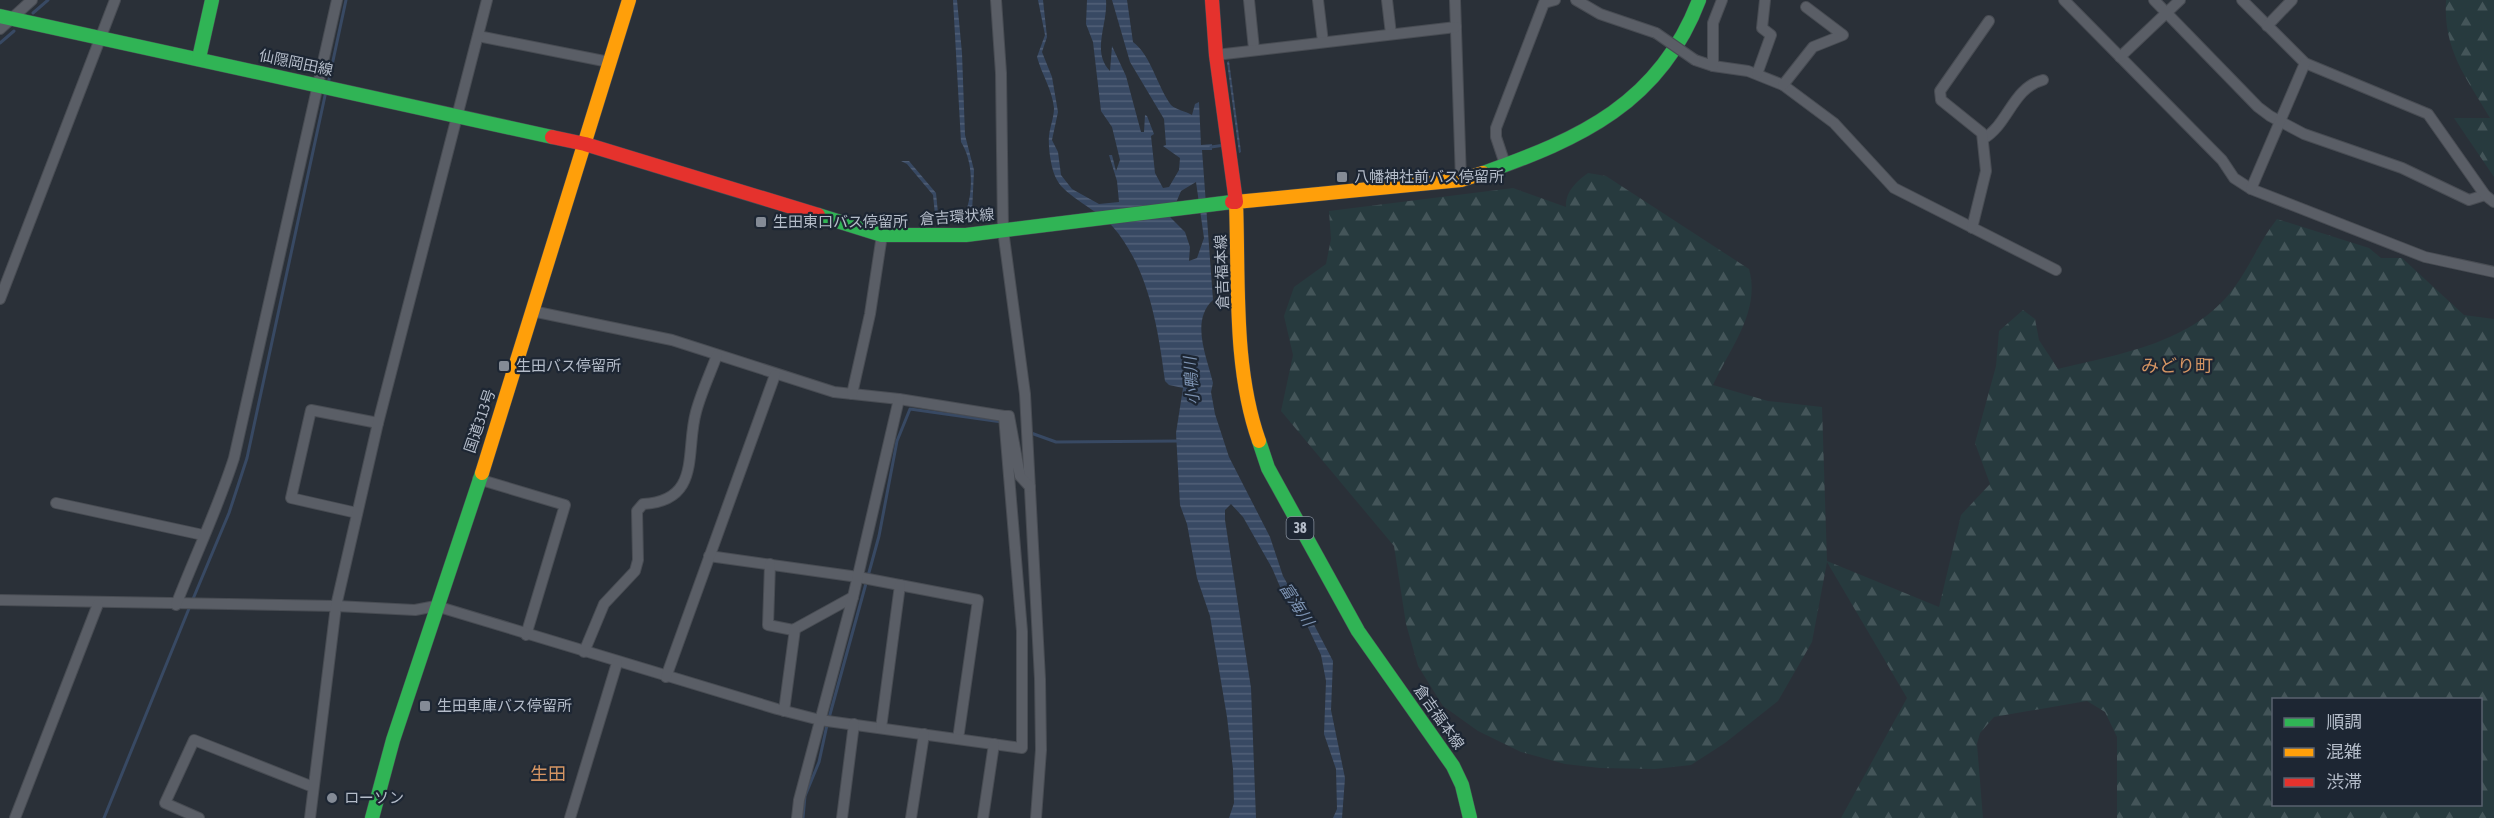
<svg xmlns="http://www.w3.org/2000/svg" width="2494" height="818" font-family="'Asap Condensed','Noto Sans JP',sans-serif">
	<style>
		.forest { fill: url(#forest-firs); fill-rule: evenodd }
		.water { fill: url(#water-rules); fill-rule: evenodd }
		.lines { fill: none; stroke-linecap: round; stroke-linejoin: round }
		.stream { stroke: #384963; stroke-width: 3 }
		.street-casing { stroke: #484c53; stroke-width: 12 }
		.fast-casing { stroke: #484c53; stroke-width: 15 }
		.slow-casing { stroke: #484c53; stroke-width: 15 }
		.jam-casing { stroke: #484c53; stroke-width: 15 }
		.street { stroke: #5a5e66; stroke-width: 10 }
		.fast { stroke: #30b455; stroke-width: 14 }
		.slow { stroke: #ff9f0a; stroke-width: 14 }
		.jam { stroke: #e5322d; stroke-width: 14 }
		.street-bridge-casing { stroke: #484c53; stroke-width: 12; stroke-linecap: butt }
		.street-bridge { stroke: #5a5e66; stroke-width: 10 }
		.poi-dot { fill: #848b96; stroke: #1d2633; stroke-width: 2 }
		.labels { text-anchor: middle; stroke-width: 4.5; stroke-linejoin: round; paint-order: stroke }
		.shield { fill: #1d2633; stroke: #878f9c; stroke-width: 1.5 }
		.shield-label { font-size: 14px; font-weight: bold; fill: #b4bcc9 }
		.street-label { font-size: 15px; fill: #b4bcc9; stroke: #1d2633 }
		.poi-label { font-size: 15px; fill: #b4bcc9; stroke: #1d2633; text-anchor: start }
		.water-label { font-size: 16px; font-style: italic; fill: #7c92b1; stroke: #1d2633 }
		.quarter-label { font-size: 18px; fill: #d59563; stroke: #1d2633 }
	</style>
	<defs>
		<pattern id="forest-firs" width="22" height="20" patternUnits="userSpaceOnUse" patternTransform="scale(1.5)"><rect width="22" height="20" fill="#273a3e"/><path d="M5 1l3.5 6h-7zM16 11l3.5 6h-7z" fill="#445559"/></pattern>
		<pattern id="water-rules" width="6" height="5" patternUnits="userSpaceOnUse" patternTransform="scale(1.5)"><rect width="6" height="5" fill="#384963"/><path d="M0 2.5h6" fill="none" stroke="#526178"/></pattern>
	</defs>
	<rect width="100%" height="100%" fill="#2a3038"/>
	<g class="forest">
		<path d="M2446,0H2494V177L2454,118H2490C2466,77 2443,50 2446,0Z"/>
		<path d="M1588,173L1606,176L1749,269C1761,311 1730,348 1713,385L1768,401L1822,407L1827,561L1939,607L1961,515L1990,484L1975,443L1996,366L1999,331L2023,310L2035,319L2039,340L2058,369C2119,354 2193,343 2233,289C2250,267 2260,240 2277,219L2369,248L2381,258H2402L2464,315L2494,319V818H2117V737L2105,712L2087,701L1994,717L1980,733L1977,744L1983,818H1841L1907,698L1827,562L1812,642L1778,701L1725,743L1691,765L1655,769L1600,768L1565,764L1521,752L1478,731L1443,706L1418,666L1406,624L1394,546L1281,411L1293,355L1284,316L1294,287L1326,264L1331,239L1329,211L1513,188L1566,207C1565,192 1577,181 1588,173ZM2274,700H2480V804H2274Z"/>
	</g>
	<g class="water">
		<path d="M953,0H957L962,53L965,135L974,170L972,213L970,216L935,215L933,195L907,164L901,161H909L936,193L938,213L965,214C974,192 973,161 961,142Z"/>
		<path d="M1038,0H1043L1047,37L1042,52L1052,77L1058,112L1052,140L1058,152L1061,175L1072,189L1099,204L1119,202L1117,181L1109,155H1112L1116,171L1120,160L1112,127L1101,111L1093,42L1086,24L1087,0H1106C1108,24 1091,52 1110,71L1112,46L1126,76L1141,132H1144L1145,115L1147,116L1154,134L1151,136L1155,173L1163,188L1169,187L1179,170L1180,158L1163,146L1166,145L1164,119L1130,62L1112,0H1127L1133,42C1151,55 1157,86 1171,105C1176,110 1186,111 1192,115L1195,104L1199,102L1201,145L1212,144V150H1202L1213,300C1190,321 1207,357 1213,383L1211,392L1215,414L1229,457L1270,537L1283,576L1297,601L1308,613L1333,661L1331,710L1345,778L1342,818H1333L1337,809L1336,769L1324,734L1326,681L1321,655L1304,619L1287,603L1272,568L1243,517L1231,504L1225,510V520L1251,688L1256,818H1229L1234,803L1233,769L1227,717L1210,616L1197,578L1187,524L1180,505L1176,433L1183,388L1169,385L1165,381C1158,328 1149,269 1113,227C1098,210 1065,196 1057,180C1051,170 1048,147 1049,136C1050,127 1054,117 1054,108C1052,89 1042,75 1037,57L1045,35ZM1196,182L1204,238L1197,258L1189,261L1190,247L1185,232L1170,217L1181,191Z"/>
		<path d="M1229,61L1241,152L1239,153L1227,62Z"/>
	</g>
	<g class="lines">
		<g class="stream">
			<path d="M33,13L48,0"/>
			<path d="M0,43L14,31"/>
			<path d="M328,84L346,0"/>
			<path d="M1211,147L1225,145"/>
			<path d="M1031,433L1056,442L1179,441"/>
			<path d="M193,599L229,513L247,458L326,91"/>
			<path d="M829,718L879,536L897,441L910,409L1002,422"/>
			<path d="M104,818L190,606"/>
			<path d="M803,818L805,796L819,762L827,725"/>
		</g>
		<g class="street-casing">
			<g id="street">
				<path d="M996,0L1001,73L1003,230L1025,394L1040,679L1041,750L1036,818"/>
				<path d="M1249,0L1254,49"/>
				<path d="M1318,0L1323,42"/>
				<path d="M1387,0L1391,34"/>
				<path d="M1455,0L1461,180"/>
				<path d="M1576,0L1600,14L1656,33"/>
				<path d="M2064,0L2222,160L2234,178L2251,189L2425,257L2494,272"/>
				<path d="M2154,0L2258,107L2270,116L2304,134L2402,168L2469,200L2485,195"/>
				<path d="M2242,0L2305,63L2428,114L2485,195L2494,202"/>
				<path d="M2267,26L2292,0"/>
				<path d="M0,29L32,0"/>
				<path d="M478,36L609,62"/>
				<path d="M1216,55L1456,27"/>
				<path d="M2120,57L2180,0"/>
				<path d="M1695,60L1713,66L1748,71L1783,85L1834,123L1894,188L2056,270"/>
				<path d="M1713,66V23L1722,0"/>
				<path d="M1757,74L1771,35L1762,28L1765,0"/>
				<path d="M1783,85L1813,47L1843,35L1806,7"/>
				<path d="M1983,139C2009,124 2012,88 2043,80"/>
				<path d="M1505,164L1496,137V128L1544,3L1555,0"/>
				<path d="M2251,189L2305,63"/>
				<path d="M1972,228L1986,171L1982,133L1941,100L1940,91L1989,21"/>
				<path d="M0,299L115,0"/>
				<path d="M532,311L672,340L834,392L899,399L1004,416"/>
				<path d="M852,394L870,314L882,235"/>
				<path d="M478,479L565,505L526,635"/>
				<path d="M56,503L203,535"/>
				<path d="M357,513L291,498L311,410L378,423"/>
				<path d="M709,556L858,577L978,600L958,739"/>
				<path d="M770,564L768,625L793,630L853,597"/>
				<path d="M0,600L336,606L415,610L436,606L777,709L820,720L1022,748V631L1004,416H1009L1020,476L1030,487"/>
				<path d="M176,605C195,556 218,508 234,458L337,0"/>
				<path d="M584,652L604,604L635,571L638,560L637,511L643,504C702,501 685,451 696,412C701,393 710,374 717,355"/>
				<path d="M666,677L775,375"/>
				<path d="M784,711L795,629"/>
				<path d="M881,728L900,585"/>
				<path d="M15,818L98,604"/>
				<path d="M199,818L165,803L194,740L313,787"/>
				<path d="M310,818L336,606L378,423L487,0"/>
				<path d="M570,818L617,663"/>
				<path d="M797,818L799,800L853,597L899,399"/>
				<path d="M842,818L854,724"/>
				<path d="M911,818L924,734"/>
				<path d="M983,818L994,744"/>
			</g>
		</g>
		<g class="fast-casing">
			<g id="fast">
				<path d="M0,16L552,137"/>
				<path d="M199,58L212,0"/>
				<path d="M1483,173C1580,139 1660,103 1699,0"/>
				<path d="M818,215L882,235H966L1232,202"/>
				<path d="M1259,441L1268,468L1358,631L1453,766L1462,785L1470,818"/>
				<path d="M372,818L393,740L482,473"/>
			</g>
		</g>
		<g class="slow-casing">
			<g id="slow">
				<path d="M1259,441C1233,368 1239,280 1236,202L1461,180L1483,173"/>
				<path d="M482,473L629,0"/>
			</g>
		</g>
		<g class="jam-casing">
			<g id="jam">
				<path d="M1212,0L1216,55L1236,202H1232"/>
				<path d="M552,137L585,144L818,215"/>
			</g>
		</g>
		<use href="#street" class="street"/>
		<use href="#fast" class="fast"/>
		<use href="#slow" class="slow"/>
		<use href="#jam" class="jam"/>
		<g class="street-bridge-casing">
			<path id="street-bridge" d="M1656,33L1695,60"/>
		</g>
		<use href="#street-bridge" class="street-bridge"/>
	</g>
	<g class="poi-dot">
		<rect x="1336" y="171" width="12" height="12" rx="3"/>
		<rect x="755" y="216" width="12" height="12" rx="3"/>
		<rect x="498" y="360" width="12" height="12" rx="3"/>
		<rect x="419" y="700" width="12" height="12" rx="3"/>
		<circle cx="332" cy="798" r="6"/>
	</g>
	<g class="labels">
		<rect class="shield" x="1286.5" y="517" width="27" height="22" rx="4.5"/>
		<g class="shield-label">
			<text x="1300" y="533">38</text>
		</g>
		<g class="street-label">
			<text transform="translate(296 63) rotate(12)" y="5">仙隠岡田線</text>
			<text transform="translate(957 217) rotate(-4)" y="5">倉吉環状線</text>
			<text transform="translate(1222 272) rotate(-92)" y="5">倉吉福本線</text>
			<text transform="translate(480 421) rotate(-71)" y="5">国道313号</text>
			<text transform="translate(1439 717) rotate(55)" y="5">倉吉福本線</text>
		</g>
		<g class="poi-label">
			<text x="1354" y="182">八幡神社前バス停留所</text>
			<text x="773" y="227">生田東口バス停留所</text>
			<text x="516" y="371">生田バス停留所</text>
			<text x="437" y="711">生田車庫バス停留所</text>
			<text x="344" y="803">ローソン</text>
		</g>
		<g class="water-label">
			<text transform="translate(1191 381) rotate(-94)" y="6">小鴨川</text>
			<text transform="translate(1297 604) rotate(57)" y="6">富海川</text>
		</g>
		<g class="quarter-label">
			<text x="2177" y="372">みどり町</text>
			<text x="548" y="780">生田</text>
		</g>
	</g>
	<rect x="2272" y="698" width="210" height="108" fill="#1d2633" stroke="#59626f" stroke-width="1.5"/>
	<rect x="2284" y="718" width="30" height="9" fill="#30b455" stroke="#59626f" stroke-width="1.5"/>
	<text x="2326" y="728" font-size="18" fill="#b4bcc9">順調</text>
	<rect x="2284" y="748" width="30" height="9" fill="#ff9f0a" stroke="#59626f" stroke-width="1.5"/>
	<text x="2326" y="758" font-size="18" fill="#b4bcc9">混雑</text>
	<rect x="2284" y="778" width="30" height="9" fill="#e5322d" stroke="#59626f" stroke-width="1.5"/>
	<text x="2326" y="788" font-size="18" fill="#b4bcc9">渋滞</text>
</svg>
